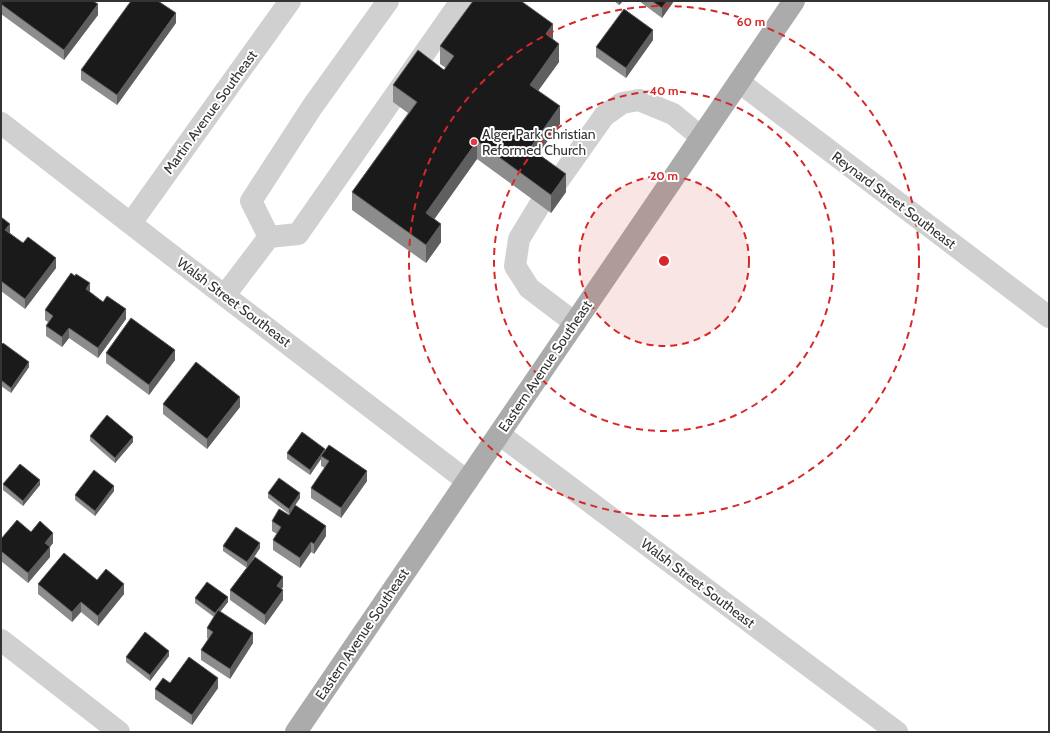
<svg xmlns="http://www.w3.org/2000/svg" width="1050" height="733" font-family="Cabin,sans-serif">
	<style>
		.lines { fill: none; stroke-linecap: round; stroke-linejoin: round }
		.minor { stroke: #d0d0d0; stroke-width: 22 }
		.major { stroke: #ababab; stroke-width: 22 }
		.wall { fill: #8c8c8c }
		.shaded-wall { fill: #5f5f5f }
		.building { fill: #1a1a1a; stroke: #5f5f5f }
		.ring { fill: none; stroke: #d62828; stroke-width: 2; stroke-dasharray: 7 5 }
		.poi-dot { fill: #e63946; stroke: #fff; stroke-width: 1.5 }
		.labels { text-anchor: middle; stroke-width: 4; stroke-linejoin: round; paint-order: stroke }
		.street-label { font-size: 14px; fill: #333; stroke: #fff }
		.poi-label { font-size: 14px; fill: #333; stroke: #fff; text-anchor: start }
		.centre { fill: #d62828; stroke: #fff; stroke-width: 2 }
		.ring-label { font-size: 12px; text-anchor: middle; font-weight: bold; fill: #d62828; stroke: #fff; stroke-width: 4; stroke-linejoin: round; paint-order: stroke }
	</style>
	<rect width="100%" height="100%" fill="#fff"/>
	<g class="lines">
		<g class="minor">
			<path d="M739,82L1049,317"/>
			<path d="M1,123L157,244L467,481"/>
			<path d="M556,184L604,116L622,103L639,100L673,114L701,137"/>
			<path d="M539,206L519,239L515,266L529,288L575,323"/>
			<path d="M131,223L290,1"/>
			<path d="M269,237L251,201L312,107L388,1"/>
			<path d="M225,295L269,237L298,234L461,1"/>
			<path d="M499,434L897,732"/>
			<path d="M1,640L119,732"/>
		</g>
		<path class="major" d="M296,732L794,1"/>
	</g>
	<g class="wall">
		<path d="M1,1L98,15L64,60L1,14Z"/>
		<path d="M614,1H623L619,5Z"/>
		<path d="M639,1H674L662,18Z"/>
		<path d="M176,23L117,105L81,80V70Z"/>
		<path d="M553,40L559,62L538,91L560,124L538,154L566,192L551,213L477,159L434,219L441,242L426,263L352,210V192L408,113L393,102V85L444,70L446,68L440,64V46Z"/>
		<path d="M653,40L626,78L596,57V47Z"/>
		<path d="M1,217L10,233L56,268L25,309L1,291Z"/>
		<path d="M90,292L126,319L98,358L69,338L62,347L46,336V326L48,322L45,320V310Z"/>
		<path d="M1,345L29,367L11,393L1,386Z"/>
		<path d="M106,353L175,360L149,395L106,363Z"/>
		<path d="M163,404L240,407L207,449L163,414Z"/>
		<path d="M90,436L133,442L115,463L90,441Z"/>
		<path d="M325,451L367,481L341,518L311,498V488L325,468L321,466V459L310,475L287,459V453Z"/>
		<path d="M3,484L40,485L23,506L3,490Z"/>
		<path d="M114,491L95,516L75,500V495Z"/>
		<path d="M268,493L300,498L289,514L268,498Z"/>
		<path d="M289,515L326,536L314,554L311,552L300,568L273,550V540L277,534L272,531V521Z"/>
		<path d="M31,532L53,543L50,547V557L28,583L1,561V539Z"/>
		<path d="M223,546L260,548L247,568L223,551Z"/>
		<path d="M97,580L124,594L98,626L81,612L72,622L38,594V584Z"/>
		<path d="M283,587L281,590L283,600L265,625L230,600V590Z"/>
		<path d="M195,598L228,602L220,612L253,643L230,679L201,660V650L208,639L207,638V628L214,617L195,603Z"/>
		<path d="M169,656L150,681L126,662V657Z"/>
		<path d="M218,688L192,725L155,699V689Z"/>
	</g>
	<g class="shaded-wall">
		<path d="M619,1H623L619,5Z"/>
		<path d="M667,1H674L662,18V8Z"/>
		<path d="M98,4V15L64,60V50Z"/>
		<path d="M176,13V23L117,105V95Z"/>
		<path d="M553,24V42L546,34Z"/>
		<path d="M653,30V40L626,78V68Z"/>
		<path d="M559,44V62L530,102V85Z"/>
		<path d="M560,106V124L530,165V148Z"/>
		<path d="M477,141V159L426,231V213Z"/>
		<path d="M566,174V192L551,213V195Z"/>
		<path d="M10,224V234L5,230Z"/>
		<path d="M441,224V242L426,263V245Z"/>
		<path d="M56,258V268L25,309V299Z"/>
		<path d="M90,283V293L86,289Z"/>
		<path d="M126,309V319L98,358V348Z"/>
		<path d="M69,328V338L62,347V337Z"/>
		<path d="M175,350V360L149,395V385Z"/>
		<path d="M29,362V367L11,393V388Z"/>
		<path d="M240,397V407L207,449V439Z"/>
		<path d="M133,437V442L115,463V458Z"/>
		<path d="M325,449V454L321,456V459L310,475V470Z"/>
		<path d="M367,471V481L341,518V508Z"/>
		<path d="M40,480V485L23,506V501Z"/>
		<path d="M114,486V491L95,516V511Z"/>
		<path d="M300,493V498L289,514V509Z"/>
		<path d="M326,526V536L314,554V544Z"/>
		<path d="M53,533V543L45,553V543Z"/>
		<path d="M311,542V552L300,568V558Z"/>
		<path d="M260,543V548L247,568V562Z"/>
		<path d="M50,547V557L28,583V573Z"/>
		<path d="M283,577V587L277,596V586Z"/>
		<path d="M124,584V594L98,626V616Z"/>
		<path d="M283,590V600L265,625V615Z"/>
		<path d="M228,597V602L215,618V613Z"/>
		<path d="M81,602V612L72,622V612Z"/>
		<path d="M253,633V643L230,679V669Z"/>
		<path d="M169,651V656L150,681V675Z"/>
		<path d="M218,678V688L192,725V715Z"/>
	</g>
	<g class="building">
		<path d="M1,1H93L98,4L64,50L1,4Z"/>
		<path d="M131,1H158L176,13L117,95L81,70Z"/>
		<path d="M473,1H521L553,24L546,34L559,44L530,85L560,106L530,148L566,174L551,195L477,141L426,213L441,224L426,245L352,192L417,102L393,85L418,50L444,70L454,56L440,46Z"/>
		<path d="M652,1H667L662,8Z"/>
		<path d="M624,9L653,30L626,68L596,47Z"/>
		<path d="M1,217L10,224L5,230L23,243L28,237L56,258L25,299L1,281Z"/>
		<path d="M71,273L75,276L76,274L90,283L86,289L103,302L107,296L126,309L98,348L69,328L62,337L46,326L53,316L45,310Z"/>
		<path d="M131,318L175,350L149,385L106,353Z"/>
		<path d="M3,343L29,362L11,388L1,380V345Z"/>
		<path d="M196,362L240,397L207,439L163,404Z"/>
		<path d="M107,415L133,437L115,458L90,436Z"/>
		<path d="M302,432L325,449L310,470L287,453Z"/>
		<path d="M329,445L367,471L341,508L311,488L329,461L321,456Z"/>
		<path d="M20,464L40,480L23,501L3,484Z"/>
		<path d="M94,470L114,486L95,511L75,495Z"/>
		<path d="M279,478L300,493L289,509L268,493Z"/>
		<path d="M295,505L326,526L314,544L311,542L300,558L273,540L281,527L272,521L279,509L289,515Z"/>
		<path d="M17,520L31,532L40,521L53,533L45,543L50,547L28,573L1,551V539Z"/>
		<path d="M236,527L260,543L247,562L223,546Z"/>
		<path d="M64,553L97,580L106,569L124,584L98,616L81,602L72,612L38,584Z"/>
		<path d="M255,557L283,577L277,586L283,590L265,615L230,590Z"/>
		<path d="M207,582L228,597L215,613L195,598Z"/>
		<path d="M218,610L253,633L230,669L201,650L213,632L207,628Z"/>
		<path d="M145,632L169,651L150,675L126,657Z"/>
		<path d="M189,657L218,678L192,715L155,689L163,678L170,683Z"/>
	</g>
	<circle cx="664" cy="261" r="85" fill="#d62828" fill-opacity=".12"/>
	<g class="ring">
		<circle cx="664" cy="261" r="85"/>
		<circle cx="664" cy="261" r="170"/>
		<circle cx="664" cy="261" r="255"/>
	</g>
	<circle class="poi-dot" cx="474" cy="142" r="4"/>
	<g class="labels">
		<g class="street-label">
			<text transform="translate(210 112) rotate(-54)" y="5">Martin Avenue Southeast</text>
			<text transform="translate(894 200) rotate(37)" y="5">Reynard Street Southeast</text>
			<text transform="translate(234 302) rotate(37)" y="5">Walsh Street Southeast</text>
			<text transform="translate(545 366) rotate(-56)" y="5">Eastern Avenue Southeast</text>
			<text transform="translate(698 583) rotate(37)" y="5">Walsh Street Southeast</text>
			<text transform="translate(362 634) rotate(-56)" y="5">Eastern Avenue Southeast</text>
		</g>
		<g class="poi-label">
			<text x="482" y="139">Alger Park Christian<tspan x="482" dy="16">Reformed Church</tspan></text>
		</g>
	</g>
	<circle cx="664" cy="261" r="6" class="centre"/>
	<g class="ring-label">
		<text x="751" y="26">60 m</text>
		<text x="664" y="95">40 m</text>
		<text x="664" y="180">20 m</text>
	</g>
	<rect width="1050" height="733" fill="none" stroke="#333333" stroke-width="4"/>
</svg>
